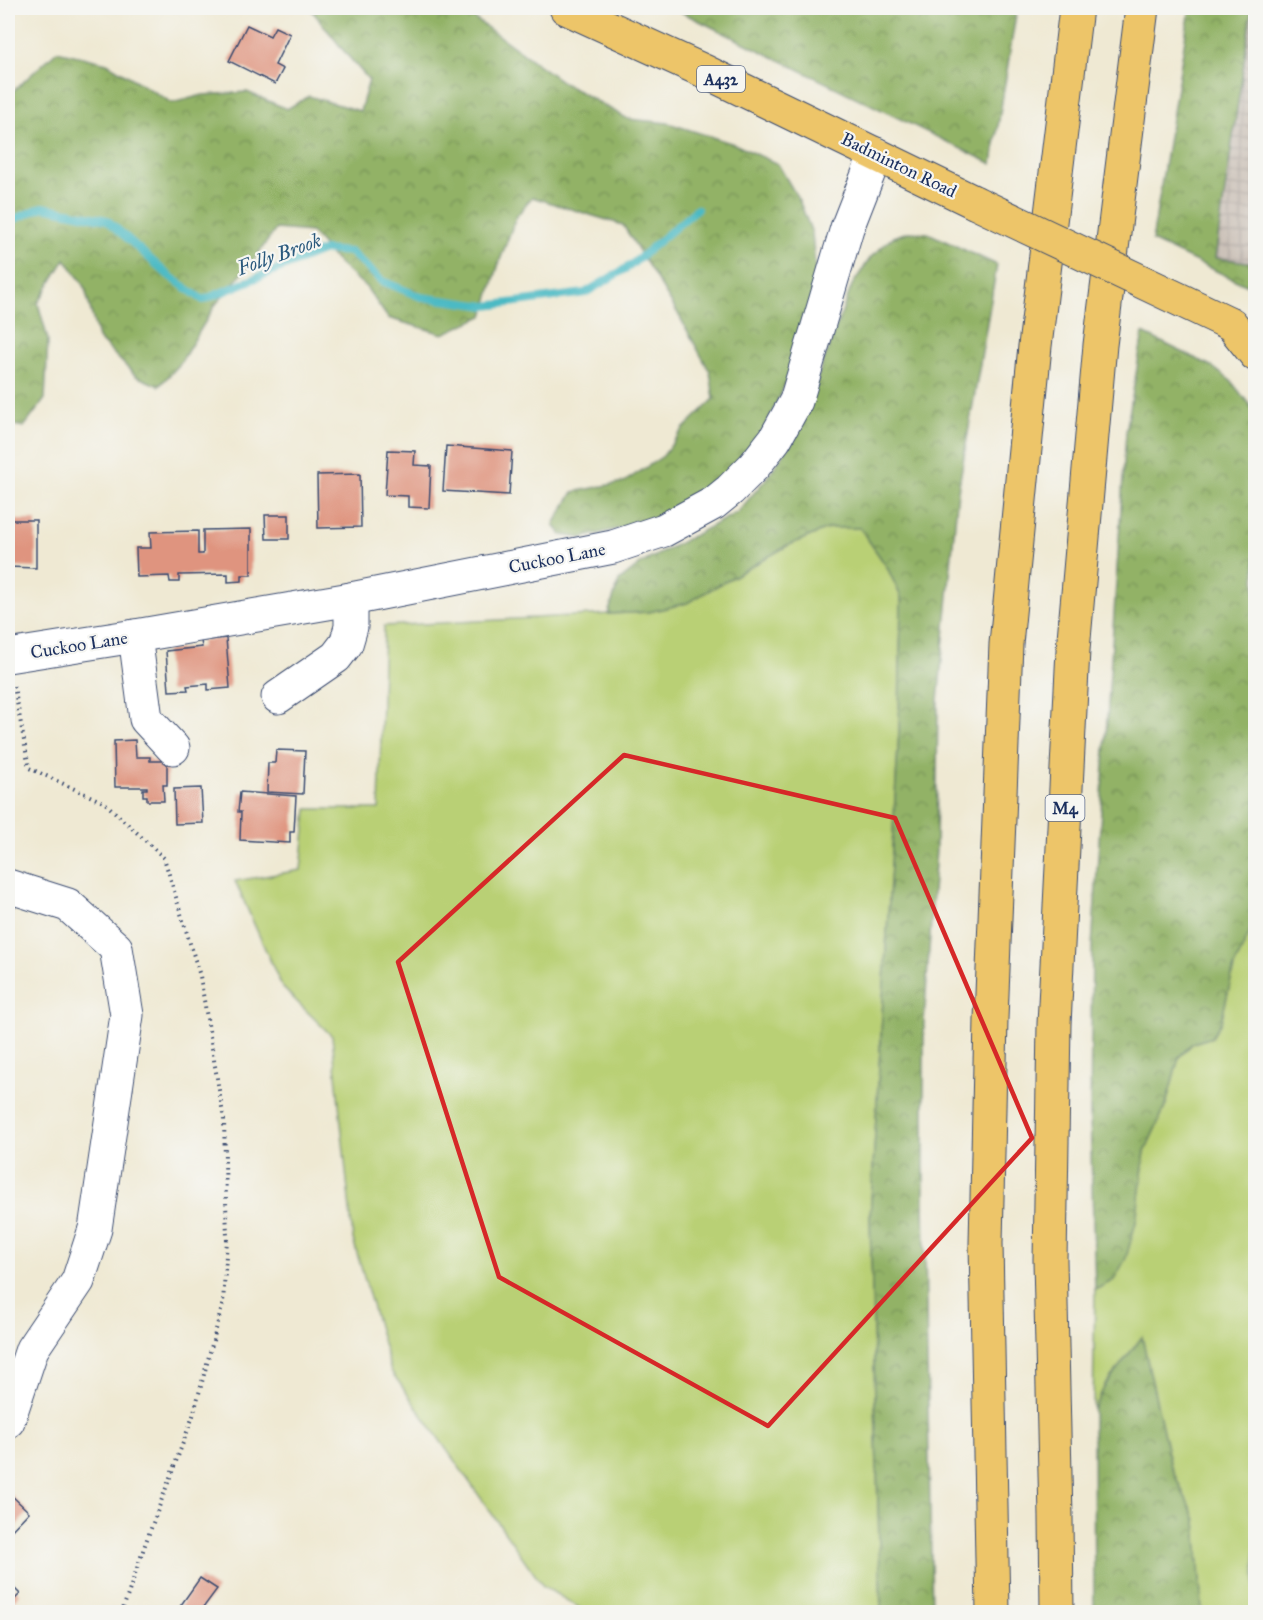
<svg xmlns="http://www.w3.org/2000/svg" width="1263" height="1620" font-family="'IM FELL Great Primer',serif">
	<style>
		.industrial { fill: url(#industrial-grid) }
		.grass { fill: #b9d075; stroke: #6a806a; stroke-width: 1.5 }
		.forest { fill: url(#forest-crowns); stroke: #567062; stroke-width: 1.5 }
		.lines { fill: none; stroke-linecap: round; stroke-linejoin: round }
		.stream { stroke: #4cbac4; stroke-width: 8 }
		.building { fill: #df947f }
		.minor-casing { stroke: #3b4b70; stroke-width: 35 }
		.major-casing { stroke: #3b4b70; stroke-width: 35 }
		.highway-casing { stroke: #3b4b70; stroke-width: 35 }
		.path { stroke: #3b4b70; stroke-width: 4; stroke-dasharray: 1.5 4.5; stroke-linecap: butt }
		.minor { stroke: #fff; stroke-width: 33 }
		.major { stroke: #edc569; stroke-width: 33 }
		.highway { stroke: #edc569; stroke-width: 33 }
		.major-bridge-casing { stroke: #3b4b70; stroke-width: 35; stroke-linecap: butt }
		.major-bridge { stroke: #edc569; stroke-width: 33 }
		.marked { fill: none; stroke: #d62828; stroke-width: 4.5; stroke-linejoin: round }
		.labels { text-anchor: middle; stroke-width: 4.5; stroke-linejoin: round; paint-order: stroke }
		.shield { fill: #f6f6f2; stroke: #5d6b8a; stroke-width: 1.5 }
		.shield-label { font-size: 16px; font-weight: bold; fill: #1b2f5e }
		.street-label { font-size: 18px; fill: #1b2f5e; stroke: #f6f6f2 }
		.water-label { font-size: 20px; font-style: italic; fill: #2a597d; stroke: #f6f6f2 }
	</style>
	<defs>
		<pattern id="industrial-grid" width="8" height="8" patternUnits="userSpaceOnUse" patternTransform="scale(1.5)"><rect width="8" height="8" fill="#ccc2b9"/><path d="M0 4h8M4 0v8" fill="none" stroke="#afa7a1"/></pattern>
		<pattern id="forest-crowns" width="20" height="18" patternUnits="userSpaceOnUse" patternTransform="scale(1.5)"><rect width="20" height="18" fill="#92b266"/><path d="M2 6a3 3 0 1 1 6 0M12 15a3 3 0 1 1 6 0" fill="none" stroke="#769157"/></pattern>
	</defs>
	<rect width="100%" height="100%" fill="#f6f6f2"/>
	<filter id="ink" filterUnits="userSpaceOnUse"><feTurbulence type="fractalNoise" baseFrequency=".0167" numOctaves="2"/><feDisplacementMap in="SourceGraphic" scale="12" xChannelSelector="R" yChannelSelector="G"/><feConvolveMatrix kernelMatrix="1 2 1 2 8 2 1 2 1" color-interpolation-filters="sRGB"/></filter>
	<filter id="wash" filterUnits="userSpaceOnUse"><feTurbulence type="fractalNoise" baseFrequency=".008" numOctaves="4" result="noise"/><feDisplacementMap in="SourceGraphic" scale="24" xChannelSelector="R" yChannelSelector="G"/><feGaussianBlur stdDeviation="1.35" result="paint"/><feColorMatrix in="noise" values="0 0 0 0 0 0 0 0 0 0 0 0 0 0 0 0 0 1.4 0 .05"/><feComposite in="paint" operator="in"/></filter>
	<g filter="url(#wash)">
		<rect width="100%" height="100%" fill="#efe9d3"/>
		<path class="industrial" d="M1252,8H1255V263L1215,259Z"/>
		<g class="grass">
			<path d="M829,528H860L887,567L901,597L899,731L870,1218L881,1612H586L543,1586L391,1371L353,1239L332,1036L282,987L235,881L301,870L307,809H379L384,626L649,612L687,603L787,546Z"/>
			<path d="M1255,919V1612H1202L1196,1520L1171,1467L1142,1337L1106,1384L1093,1410L1095,1290L1114,1280L1136,1222L1145,1151L1166,1105L1179,1057L1193,1043L1212,1037L1221,1022L1234,967Z"/>
		</g>
		<g class="forest">
			<path d="M310,8H460L564,83L628,119L668,123L734,144L778,164L799,200L812,233L816,276L797,359L764,430L712,489L649,521L581,538L561,535L554,524L573,492L624,482L663,456L684,428L714,399L710,372L677,312L623,225L532,197L516,217L499,263L483,316L443,334L388,318L366,287L340,265L311,232L276,229L255,258L216,304L179,365L159,386L136,376L98,338L84,285L65,259L38,303L48,340L45,399L24,427L8,424V94L9,95L57,51L107,63L172,103L203,95L247,92L287,109L309,96L360,111L369,80L347,55Z"/>
			<path d="M673,8H1017L992,164Z"/>
			<path d="M1190,8H1252L1215,258L1255,263V287L1248,286L1152,241Z"/>
			<path d="M908,232L928,233L997,265L958,491L938,701L936,849L924,1023V1200L932,1612H881L870,1218L899,731L901,597L887,567L860,528H829L787,546L687,603L649,612L608,614L619,581L642,563L738,512L765,480L795,438L852,285L871,257L893,237Z"/>
			<path d="M1143,333L1211,366L1231,381L1255,412L1256,919L1234,967L1221,1022L1212,1037L1193,1043L1179,1057L1166,1105L1145,1151L1136,1222L1126,1258L1114,1280L1095,1290L1090,1116L1092,947L1126,432Z"/>
			<path d="M1142,1337L1171,1467L1196,1520L1202,1612H1094L1093,1410L1106,1384Z"/>
		</g>
		<g class="lines">
			<path class="stream" d="M8,222L43,207L107,220L168,275L203,300L324,250L350,252L382,281L421,297L486,306L585,293L630,266L697,209"/>
		</g>
		<g id="blocks">
			<g class="building">
				<path d="M247,25L270,36L275,27L290,34L275,65L283,69L275,84L229,61Z"/>
				<path d="M446,446L512,451L509,495L443,491Z"/>
				<path d="M388,450L415,451L414,465L431,466L429,508L408,507V496L385,495Z"/>
				<path d="M360,474L361,527L318,528L317,475Z"/>
				<path d="M265,515H289V539H266Z"/>
				<path d="M8,520H36V568L8,567Z"/>
				<path d="M251,529V575H242V581L228,582V574L179,575V582H170L169,576L137,577L136,548H151L150,532L198,531V554H203V530Z"/>
				<path d="M226,638L230,688L208,690V684L187,686L188,690L169,691L166,651L202,647L201,641Z"/>
				<path d="M135,740L136,757H150V761H167V785H163L164,801H147V796H143V789H147V787H115L114,741Z"/>
				<path d="M276,750L305,751L303,794L267,792L268,763H275Z"/>
				<path d="M201,788L203,823L175,824L174,789Z"/>
				<path d="M240,792L296,796L294,832H290V843L240,840L241,812H238Z"/>
				<path d="M9,1493L29,1512L8,1534V1495Z"/>
				<path d="M200,1578L217,1589L200,1612H176Z"/>
				<path d="M8,1582L20,1594L8,1606Z"/>
			</g>
		</g>
	</g>
	<g filter="url(#ink)">
		<use href="#blocks" fill-opacity="0" stroke="#3b4b70" stroke-width="1.5"/>
		<g class="lines">
			<g class="minor-casing">
				<g id="minor">
					<path d="M135,636L146,719L173,748"/>
					<path d="M8,656L135,636L351,599L613,547L664,530L714,503L730,490L754,466L775,439L796,401L847,228L876,154"/>
					<path d="M278,697L336,657L346,644L351,627V599"/>
					<path d="M8,886L68,905L116,948L127,1015L95,1229L78,1281L32,1349L8,1421"/>
				</g>
			</g>
			<g class="major-casing">
				<g id="major">
					<path d="M566,8L706,72L974,202"/>
					<path d="M1231,324L1256,355"/>
				</g>
			</g>
			<g class="highway-casing">
				<g id="highway">
					<path d="M993,1612L986,1243L991,1019L1006,644L1035,346L1076,8"/>
					<path d="M1057,1612L1056,1517L1050,1260L1054,1024L1073,650L1100,345L1142,8"/>
				</g>
			</g>
			<path class="path" d="M14,686L29,768L105,803L164,858L200,976L224,1120L227,1239L223,1303L193,1416L147,1539L122,1612"/>
			<use href="#minor" class="minor"/>
			<use href="#major" class="major"/>
			<use href="#highway" class="highway"/>
			<g class="major-bridge-casing">
				<path id="major-bridge" d="M974,202L1231,324"/>
			</g>
			<use href="#major-bridge" class="major-bridge"/>
		</g>
	</g>
	<path class="marked" d="M624,755L895,818L1032,1138L768,1426L499,1277L398,962Z"/>
	<g class="labels">
		<g class="shield">
			<rect x="697" y="66" width="48" height="26" rx="4.5"/>
			<rect x="1045.5" y="795" width="39" height="26" rx="4.5"/>
		</g>
		<g class="shield-label">
			<text x="721" y="85">A432</text>
			<text x="1065" y="814">M4</text>
		</g>
		<g class="street-label">
			<text transform="translate(899 165) rotate(26)" y="6">Badminton Road</text>
			<text transform="translate(557 558) rotate(-11)" y="6">Cuckoo Lane</text>
			<text transform="translate(79 645) rotate(-9)" y="6">Cuckoo Lane</text>
		</g>
		<g class="water-label">
			<text transform="translate(279 254) rotate(-20)" y="7">Folly Brook</text>
		</g>
	</g>
	<rect width="1263" height="1620" fill="none" stroke="#f6f6f2" stroke-width="30"/>
</svg>
